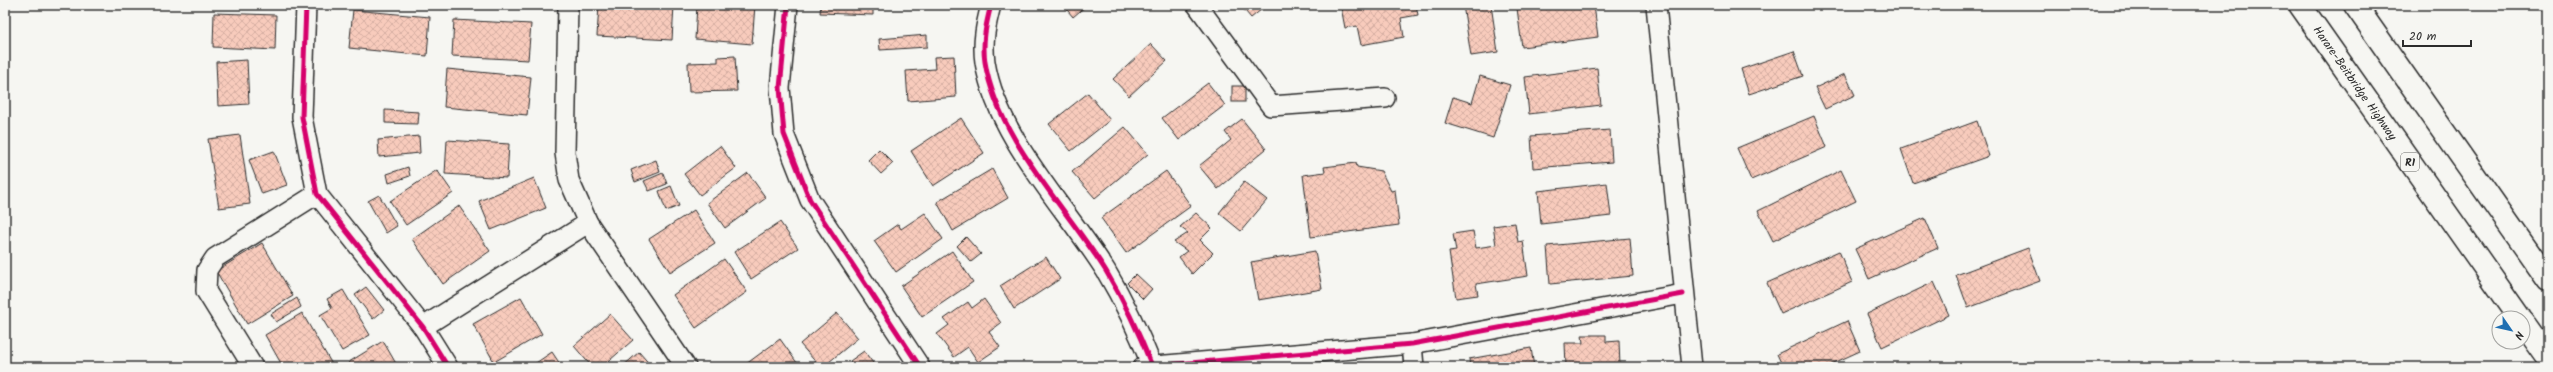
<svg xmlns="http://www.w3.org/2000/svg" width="2553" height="372" font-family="Kalam,sans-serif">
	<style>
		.building { fill: url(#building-cross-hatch); stroke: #2b2b2b }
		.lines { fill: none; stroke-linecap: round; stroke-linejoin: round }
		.minor-casing { stroke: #2b2b2b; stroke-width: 22 }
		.trunk-casing { stroke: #2b2b2b; stroke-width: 25 }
		.minor { stroke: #f6f6f2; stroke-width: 19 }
		.trunk { stroke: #f6f6f2; stroke-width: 22 }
		.cycleway-casing { stroke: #f6f6f2; stroke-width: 8 }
		.cycleway { stroke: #d6006c; stroke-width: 5 }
		.labels { text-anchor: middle; stroke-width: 3.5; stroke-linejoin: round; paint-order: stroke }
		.shield { fill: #f6f6f2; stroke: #686867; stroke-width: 1 }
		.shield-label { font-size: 11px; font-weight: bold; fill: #2b2b2b }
		.street-label { font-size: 12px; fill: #2b2b2b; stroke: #f6f6f2 }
	</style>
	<defs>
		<pattern id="building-cross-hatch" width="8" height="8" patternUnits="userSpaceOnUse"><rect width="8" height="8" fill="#f8cbbc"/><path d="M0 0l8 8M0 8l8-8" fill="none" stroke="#d5aea2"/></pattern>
	</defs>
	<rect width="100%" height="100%" fill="#f6f6f2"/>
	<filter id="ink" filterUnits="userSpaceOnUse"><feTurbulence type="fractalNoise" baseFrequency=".025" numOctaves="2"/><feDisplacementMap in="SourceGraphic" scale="8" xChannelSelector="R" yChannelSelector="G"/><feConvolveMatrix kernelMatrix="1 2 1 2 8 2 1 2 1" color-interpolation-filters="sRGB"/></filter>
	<g filter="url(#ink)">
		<g class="building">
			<path d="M489,5H537V7Z"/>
			<path d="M599,5H674L672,40L597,36Z"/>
			<path d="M697,5H716L715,8L730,9V5H755L752,44L695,39Z"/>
			<path d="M821,5H873V15L820,13Z"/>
			<path d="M1063,5H1087L1073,17Z"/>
			<path d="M1240,5H1267L1251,18Z"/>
			<path d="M1352,5H1416L1418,15L1401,18L1404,37L1361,45L1357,26L1345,28L1341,7Z"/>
			<path d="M1463,5H1491L1498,52L1471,56Z"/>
			<path d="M1537,5H1594L1598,37L1522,47L1517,8Z"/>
			<path d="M353,10L430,17L427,56L349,48Z"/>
			<path d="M214,13L276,15L275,50L213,47Z"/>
			<path d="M454,20L531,24L528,60L452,56Z"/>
			<path d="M927,35V47L880,50L879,39Z"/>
			<path d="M1151,44L1167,61L1129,96L1113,79Z"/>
			<path d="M1794,51L1803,76L1749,94L1741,69Z"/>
			<path d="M735,56L737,91L689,92L688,63L718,62V57Z"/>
			<path d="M954,56L956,97L908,101L906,71L935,69L934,57Z"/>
			<path d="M247,60L249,104L218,106L216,62Z"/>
			<path d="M1597,68L1601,105L1529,114L1525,77Z"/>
			<path d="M447,69L531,77L527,115L444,107Z"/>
			<path d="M1845,74L1855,95L1825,109L1815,88Z"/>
			<path d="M1480,76L1510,85L1493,138L1445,123L1453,97L1472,103Z"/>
			<path d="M1208,83L1225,105L1179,140L1162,118Z"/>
			<rect x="1232" y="86" width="13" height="16"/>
			<path d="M1088,93L1110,120L1071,151L1049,124Z"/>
			<path d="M385,110L419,112L418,124L385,123Z"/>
			<path d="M1814,116L1827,147L1751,180L1737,148Z"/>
			<path d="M961,118L984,153L933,186L911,151Z"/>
			<path d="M1242,119L1266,149L1218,189L1199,166L1231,140L1225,132Z"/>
			<path d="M1977,121L1989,156L1913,183L1901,149Z"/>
			<path d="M1125,127L1148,154L1095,198L1072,172Z"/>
			<path d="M1610,130L1612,162L1533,168L1531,136Z"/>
			<path d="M240,135L250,204L219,208L208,139Z"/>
			<path d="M419,136L420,153L379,157L378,140Z"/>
			<path d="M447,140L509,144L507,178L445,174Z"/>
			<path d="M720,146L736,168L700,195L684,174Z"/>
			<path d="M879,149L893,163L881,174L868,160Z"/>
			<path d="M274,151L287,185L262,194L249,160Z"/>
			<path d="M656,160L660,172L635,182L631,170Z"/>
			<path d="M1356,163L1357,167L1381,171L1391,191L1395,190L1399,225L1311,237L1303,175L1325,172L1324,167Z"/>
			<path d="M408,167L410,176L389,183L387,174Z"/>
			<path d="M992,169L1008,198L953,231L937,202Z"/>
			<path d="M437,170L453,193L406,225L390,201Z"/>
			<path d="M1841,170L1856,201L1773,241L1758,211Z"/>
			<path d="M1166,171L1191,206L1126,253L1101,218Z"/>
			<path d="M663,173L667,184L649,191L644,181Z"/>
			<path d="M748,173L766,198L725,228L707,203Z"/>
			<path d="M534,178L546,208L491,230L479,201Z"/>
			<path d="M1244,182L1267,200L1241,231L1219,213Z"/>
			<path d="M1607,183L1611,216L1541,224L1538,191Z"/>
			<path d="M671,186L679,206L666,211L659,191Z"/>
			<path d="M379,195L397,226L386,233L368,201Z"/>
			<path d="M459,206L490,251L443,284L412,239Z"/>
			<path d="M694,210L715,243L670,272L649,239Z"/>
			<path d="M925,213L943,239L896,272L874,241L898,224L901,229Z"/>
			<path d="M1196,213L1212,228L1200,240L1213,253L1192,274L1179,257L1187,251L1174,242L1188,233L1180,227Z"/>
			<path d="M1925,218L1938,248L1869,279L1855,249Z"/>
			<path d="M780,222L798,248L751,279L734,252Z"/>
			<path d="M1515,223L1518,242L1523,241L1528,276L1476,284L1478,295L1456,298L1449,252L1456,251L1453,234L1473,231L1476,248L1496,245L1493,226Z"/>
			<path d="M966,237L981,254L971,262L957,246Z"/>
			<path d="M1630,238L1633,276L1550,284L1547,246Z"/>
			<path d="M262,243L293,296L247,324L216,271Z"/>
			<path d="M2028,248L2040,281L1968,308L1956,275Z"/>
			<path d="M952,251L973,282L922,317L901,286Z"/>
			<path d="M1315,251L1322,289L1258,300L1251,262Z"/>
			<path d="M1839,251L1852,282L1781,314L1767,283Z"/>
			<path d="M1046,257L1060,279L1014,309L1000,286Z"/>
			<path d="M724,259L747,292L696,328L673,295Z"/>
			<path d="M1136,274L1152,289L1143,299L1127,283Z"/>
			<path d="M1934,282L1949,315L1882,347L1867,314Z"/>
			<path d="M366,287L384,310L373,319L355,295Z"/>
			<path d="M343,290L370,335L342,351L320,315L332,308L327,299Z"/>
			<path d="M521,297L542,334L494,362L473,324Z"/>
			<path d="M297,298L301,307L276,322L271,314Z"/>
			<path d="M984,299L1001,323L989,332L1000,347L978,362L968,347L954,357L937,334L949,325L944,319L968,302L972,308Z"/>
			<path d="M302,313L333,366L331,367H283L265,335Z"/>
			<path d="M837,313L858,338L823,367H820L800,344Z"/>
			<path d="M610,314L633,340L602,367H592L574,346Z"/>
			<path d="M1847,321L1860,351L1825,367H1783L1777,354Z"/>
			<path d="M1582,335H1606V342L1619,341L1620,367H1566L1565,343H1583Z"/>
			<path d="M780,339L800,367H742Z"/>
			<path d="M383,341L398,367H352L349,362Z"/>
			<path d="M1531,348L1534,367H1470L1469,359Z"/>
			<path d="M864,351L876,367H855L850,361Z"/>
			<path d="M552,352L562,367H530Z"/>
			<path d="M639,352L652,367H622Z"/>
		</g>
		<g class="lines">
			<g class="minor-casing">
				<g id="minor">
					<path d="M306,5L302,117L317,194L423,327L448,367"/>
					<path d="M568,5L565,153L569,180L588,223L686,367"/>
					<path d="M788,5L780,88L784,134L810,200L920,367"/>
					<path d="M991,5C986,24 982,42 985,62C997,138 1066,207 1106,271C1124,301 1139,333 1152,366"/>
					<path d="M1197,5L1271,106L1385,98"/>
					<path d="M1656,5L1692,367"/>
					<path d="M423,327L588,223"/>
					<path d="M1412,344L1414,367"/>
					<path d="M253,367L206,291L207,270L215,258L317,194"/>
					<path d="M1143,367L1412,344L1683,294"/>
				</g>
			</g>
			<g class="trunk-casing">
				<g id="trunk">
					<path d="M2300,5L2520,318"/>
					<path d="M2355,5L2548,280"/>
					<path d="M2523,322L2548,357"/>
				</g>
			</g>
			<use href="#minor" class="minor"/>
			<use href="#trunk" class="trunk"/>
			<g class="cycleway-casing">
				<g id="cycleway">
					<path d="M306,5L302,117L317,194L423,327L448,367"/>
					<path d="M788,5L780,88L784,134L810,200L920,367"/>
					<path d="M991,5C986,24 982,42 985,62C997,138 1066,207 1106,271C1124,301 1139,333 1152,366"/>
					<path d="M1143,367L1412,344L1683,294"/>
				</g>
			</g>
			<use href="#cycleway" class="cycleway"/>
		</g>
	</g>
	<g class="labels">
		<rect class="shield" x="2401" y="153" width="18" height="18" rx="3"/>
		<g class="shield-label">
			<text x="2410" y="166">R1</text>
		</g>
		<g class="street-label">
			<text transform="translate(2355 83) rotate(55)" y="4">Harare-Beitbridge Highway</text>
		</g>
	</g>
	<rect width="2553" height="372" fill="none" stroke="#f6f6f2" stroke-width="20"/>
	<rect x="10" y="10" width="2533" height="352" fill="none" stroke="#2b2b2b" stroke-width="1.5" filter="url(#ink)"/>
	<g transform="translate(2511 330) rotate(124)"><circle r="19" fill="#f6f6f2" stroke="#a5a5a2"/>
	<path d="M0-3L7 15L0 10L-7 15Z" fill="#1f6fb2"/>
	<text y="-6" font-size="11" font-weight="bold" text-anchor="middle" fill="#2b2b2b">N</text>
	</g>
	<path d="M2403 40v6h68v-6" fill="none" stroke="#2b2b2b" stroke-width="2"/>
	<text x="2409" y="40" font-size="12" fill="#2b2b2b" stroke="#f6f6f2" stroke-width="3" paint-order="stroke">20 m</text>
</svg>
